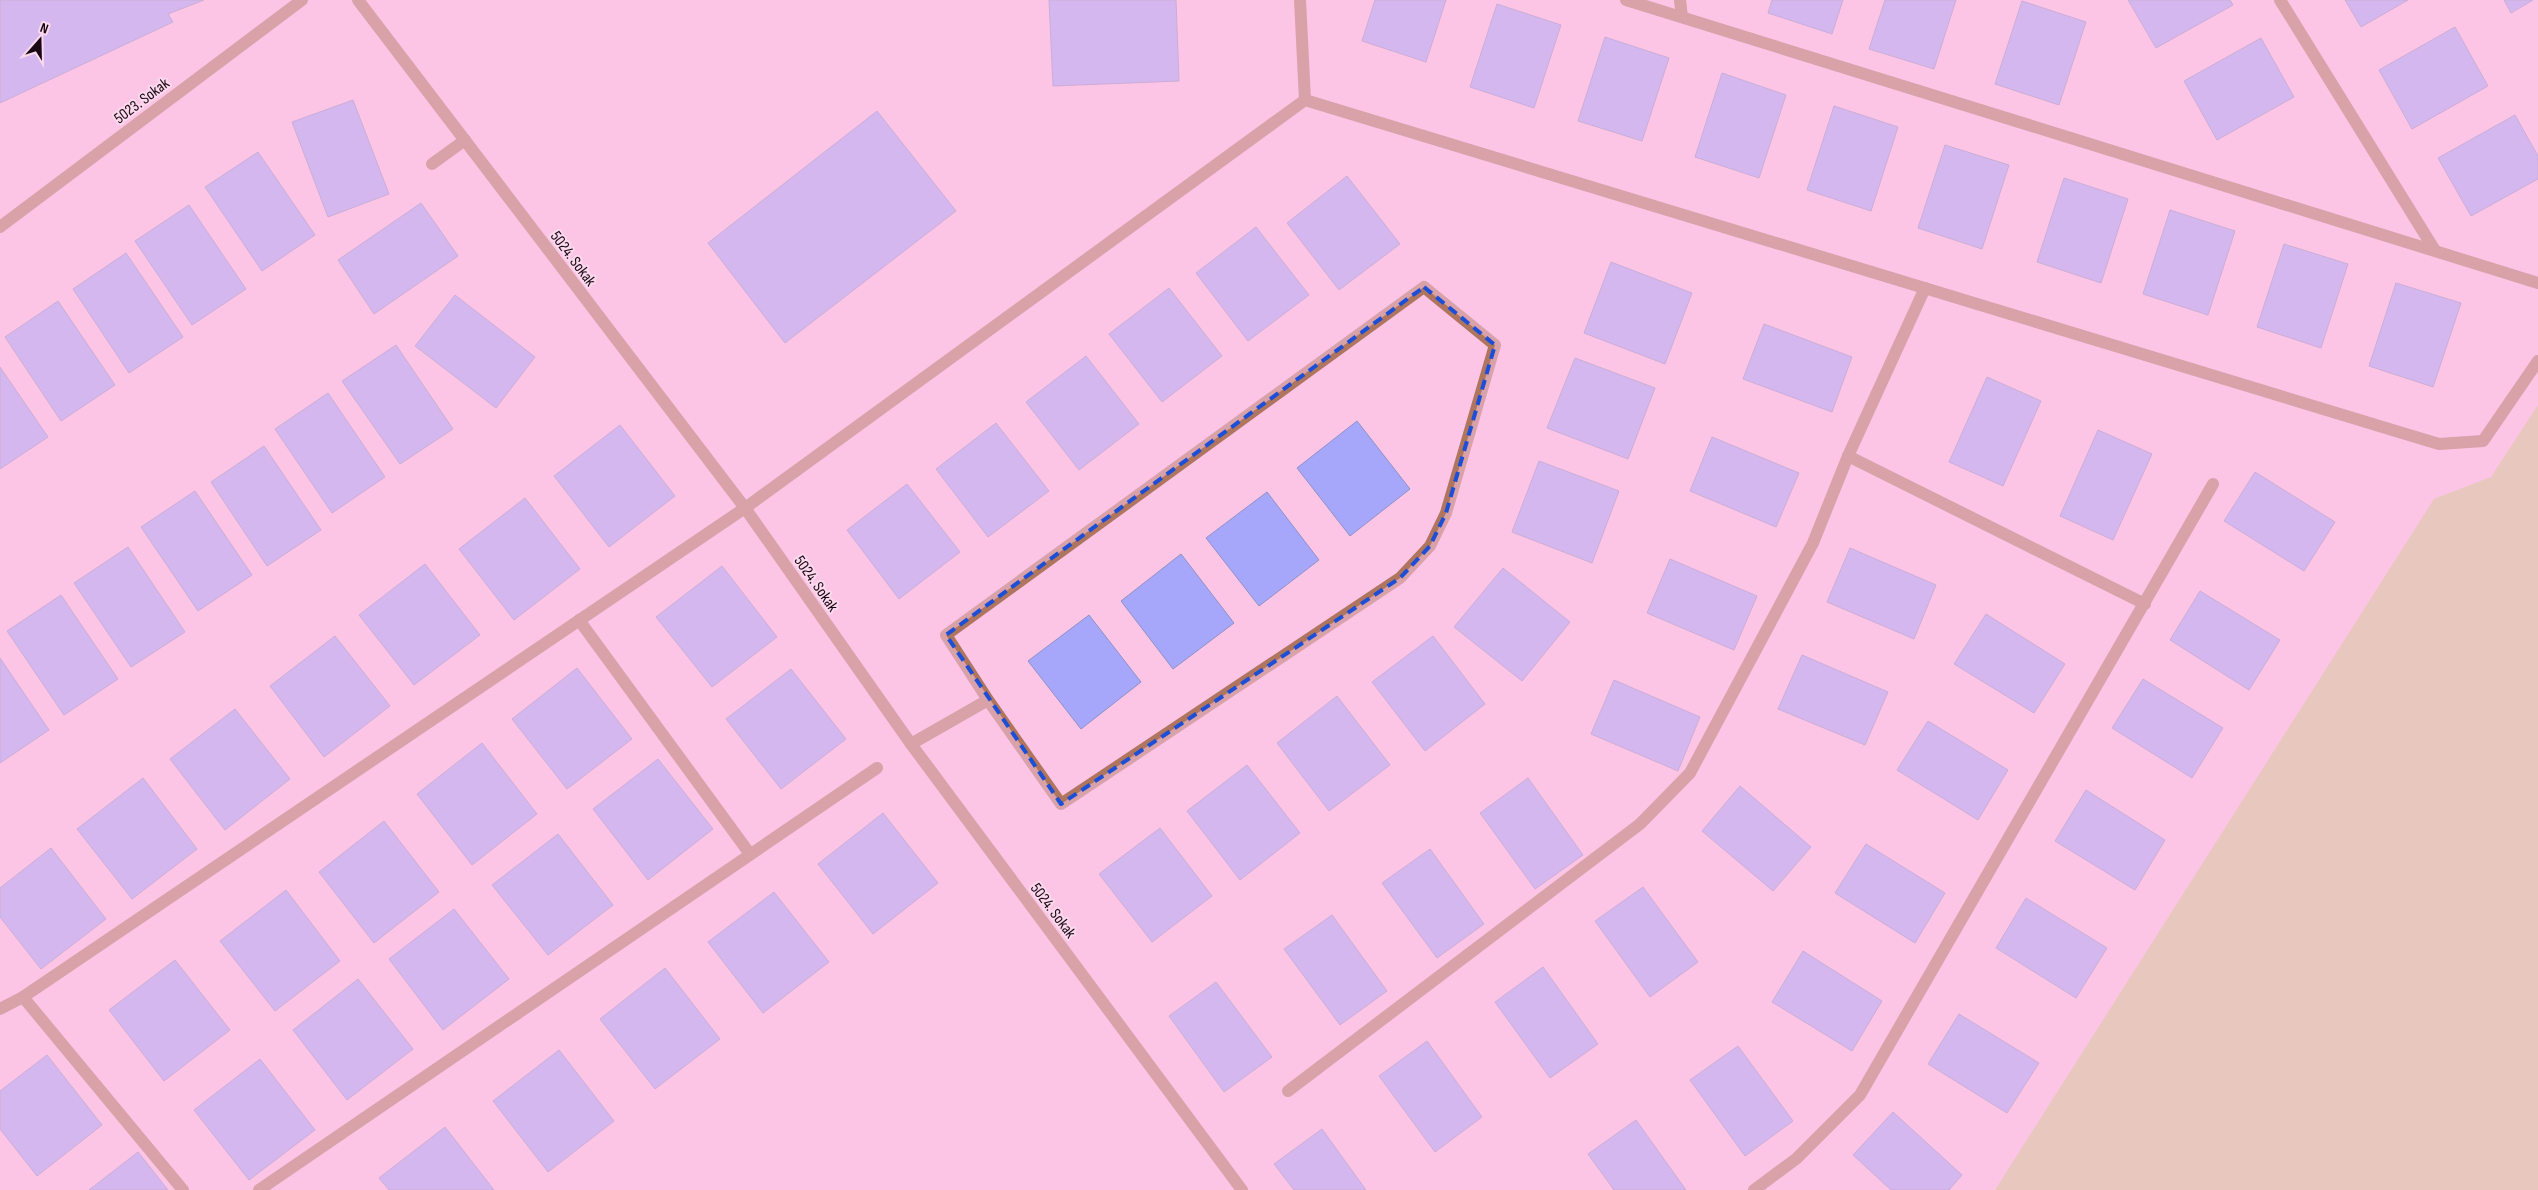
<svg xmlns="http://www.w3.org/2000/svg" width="2538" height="1190" font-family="'Sofia Sans Condensed',sans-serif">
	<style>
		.green { fill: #d0ca90 }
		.building { fill: #a6a7fb; stroke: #8f91c5 }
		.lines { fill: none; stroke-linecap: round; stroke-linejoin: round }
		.minor { stroke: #af755e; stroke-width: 12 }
		.marked { fill: none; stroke: #1d4ed8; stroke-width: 4; stroke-dasharray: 10 6; stroke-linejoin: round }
		.labels { text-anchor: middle; stroke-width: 4; stroke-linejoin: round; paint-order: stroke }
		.street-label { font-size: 16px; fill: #190713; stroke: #fbd9ed }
	</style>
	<rect width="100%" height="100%" fill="#fcc4e5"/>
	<path class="green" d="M2538,405V1190H1995L2434,499L2491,477Z"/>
	<g class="building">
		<path d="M0,0H204L168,14L173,22L0,103Z"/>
		<path d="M1049,0H1176L1179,81L1053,86Z"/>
		<path d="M1375,0H1446L1426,62L1362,41Z"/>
		<path d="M1772,0H1843L1832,34L1768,13Z"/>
		<path d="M1885,0H1956L1934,69L1869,49Z"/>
		<path d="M2128,0H2230L2233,5L2156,48Z"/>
		<path d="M2345,0H2408L2361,27Z"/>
		<path d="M2504,0H2533L2511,13Z"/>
		<path d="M2022,1L2086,22L2059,105L1995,84Z"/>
		<path d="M1497,4L1561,25L1534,108L1470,87Z"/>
		<path d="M2455,27L2488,86L2412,129L2379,70Z"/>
		<path d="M1605,37L1669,58L1642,141L1578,121Z"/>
		<path d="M2261,38L2294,97L2217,140L2184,81Z"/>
		<path d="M1722,73L1786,95L1759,178L1695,157Z"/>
		<path d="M353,100L389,194L328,217L292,122Z"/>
		<path d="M1834,106L1898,127L1871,211L1807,190Z"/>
		<path d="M877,111L956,211L785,343L708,243Z"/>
		<path d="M2515,115L2538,156V179L2471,216L2438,158Z"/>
		<path d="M1945,145L2009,165L1982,249L1918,228Z"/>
		<path d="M258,152L315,235L262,271L205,187Z"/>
		<path d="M1347,176L1400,244L1339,290L1287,223Z"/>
		<path d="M2064,178L2128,199L2101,283L2037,262Z"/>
		<path d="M421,203L458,256L374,314L338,260Z"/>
		<path d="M189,205L246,289L192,325L135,241Z"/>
		<path d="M2170,210L2235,231L2208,315L2143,294Z"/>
		<path d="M1256,227L1309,295L1248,341L1196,273Z"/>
		<path d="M2284,244L2348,264L2321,348L2257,327Z"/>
		<path d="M126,253L183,337L129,373L73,289Z"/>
		<path d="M1611,262L1692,293L1665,364L1584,333Z"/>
		<path d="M2396,283L2461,303L2433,387L2369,366Z"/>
		<path d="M1169,288L1222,356L1162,402L1109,334Z"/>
		<path d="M455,295L535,357L496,408L415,346Z"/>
		<path d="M58,301L115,385L61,421L5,337Z"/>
		<path d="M1764,324L1852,357L1832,412L1743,379Z"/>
		<path d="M396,345L453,429L400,464L342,381Z"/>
		<path d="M1086,356L1139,424L1079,470L1026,402Z"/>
		<path d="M1575,358L1655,388L1628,459L1547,428Z"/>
		<path d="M0,367L48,437L0,469Z"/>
		<path d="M1987,377L2041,401L2003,486L1949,462Z"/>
		<path d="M328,393L385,477L332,513L275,429Z"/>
		<path d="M1357,421L1410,489L1350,536L1297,468Z"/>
		<path d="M996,423L1049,491L988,537L936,469Z"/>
		<path d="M620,425L675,496L609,547L554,476Z"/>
		<path d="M2098,430L2152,454L2113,540L2060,516Z"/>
		<path d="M1712,437L1799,473L1776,527L1690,491Z"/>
		<path d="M264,446L321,530L267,566L211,482Z"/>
		<path d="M1539,461L1619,491L1592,563L1512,532Z"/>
		<path d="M2255,472L2335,522L2304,571L2224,521Z"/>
		<path d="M907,484L960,552L899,599L847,530Z"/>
		<path d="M195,491L252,575L198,611L141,527Z"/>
		<path d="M1267,492L1319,560L1259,606L1206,538Z"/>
		<path d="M525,498L580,569L514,620L459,549Z"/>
		<path d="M128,547L185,632L131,667L74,583Z"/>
		<path d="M1850,548L1936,585L1914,639L1827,602Z"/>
		<path d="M1181,554L1234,623L1173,669L1121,601Z"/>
		<path d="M1670,559L1757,596L1734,650L1647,613Z"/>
		<path d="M425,564L480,635L414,685L359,615Z"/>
		<path d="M722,566L777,637L712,687L656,617Z"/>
		<path d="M1503,568L1570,622L1522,681L1454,627Z"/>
		<path d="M2200,591L2280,640L2249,690L2170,640Z"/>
		<path d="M61,595L118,679L64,715L7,631Z"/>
		<path d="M1986,614L2065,664L2034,713L1954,664Z"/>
		<path d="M1089,615L1141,682L1081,729L1028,661Z"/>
		<path d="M335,636L390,706L324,757L270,686Z"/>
		<path d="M1433,636L1485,704L1425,751L1372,682Z"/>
		<path d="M1802,655L1888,692L1865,745L1778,709Z"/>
		<path d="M0,658L49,730L0,763Z"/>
		<path d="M577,668L632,739L567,789L512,719Z"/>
		<path d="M791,669L846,739L781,789L726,719Z"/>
		<path d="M2143,679L2223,728L2192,778L2112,728Z"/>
		<path d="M1614,680L1700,717L1678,771L1591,734Z"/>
		<path d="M1337,696L1390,765L1329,811L1277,743Z"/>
		<path d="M235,709L290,779L225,830L170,759Z"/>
		<path d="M1928,721L2008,770L1978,820L1897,770Z"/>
		<path d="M482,743L537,814L472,865L417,794Z"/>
		<path d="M658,759L713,829L648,880L593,809Z"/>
		<path d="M1247,765L1300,833L1240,880L1187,811Z"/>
		<path d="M143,778L197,849L132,899L77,829Z"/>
		<path d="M1528,778L1583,855L1535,889L1480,813Z"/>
		<path d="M1740,786L1811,847L1773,891L1702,831Z"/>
		<path d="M2086,790L2165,840L2135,890L2055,841Z"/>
		<path d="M883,813L938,883L873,934L818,864Z"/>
		<path d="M384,821L439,892L374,943L319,872Z"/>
		<path d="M1160,828L1212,896L1152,942L1099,874Z"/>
		<path d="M558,834L613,905L548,955L492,885Z"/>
		<path d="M1866,844L1945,893L1915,943L1835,893Z"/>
		<path d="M51,848L106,919L41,969L0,917V888Z"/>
		<path d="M1430,849L1484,924L1437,958L1382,883Z"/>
		<path d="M1643,887L1698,962L1650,997L1595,921Z"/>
		<path d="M286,890L340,961L275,1011L220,941Z"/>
		<path d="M774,892L829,962L763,1013L708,942Z"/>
		<path d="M2026,898L2107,948L2076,998L1996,948Z"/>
		<path d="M454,909L509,979L443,1030L389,959Z"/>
		<path d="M1332,915L1387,991L1340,1025L1284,949Z"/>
		<path d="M1803,951L1882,1001L1852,1051L1772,1002Z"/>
		<path d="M175,960L230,1030L164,1081L109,1010Z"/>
		<path d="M1543,967L1598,1044L1550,1078L1495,1002Z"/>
		<path d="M665,968L720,1039L655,1089L600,1019Z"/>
		<path d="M358,979L413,1049L347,1100L293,1030Z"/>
		<path d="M1216,982L1272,1057L1224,1092L1169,1016Z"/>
		<path d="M1959,1014L2039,1063L2007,1113L1928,1064Z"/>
		<path d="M1427,1041L1482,1117L1435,1152L1379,1076Z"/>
		<path d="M1738,1046L1793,1121L1745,1156L1690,1080Z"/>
		<path d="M559,1050L614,1121L548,1172L493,1101Z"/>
		<path d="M47,1055L102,1125L37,1176L0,1129V1091Z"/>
		<path d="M260,1059L315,1130L249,1180L194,1110Z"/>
		<path d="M1893,1112L1962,1175L1949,1190H1891L1853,1155Z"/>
		<path d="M1636,1120L1686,1190H1614L1588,1154Z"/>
		<path d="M445,1127L494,1190H389L379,1178Z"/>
		<path d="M1322,1129L1366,1190H1294L1274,1164Z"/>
		<path d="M138,1152L168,1190H89Z"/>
	</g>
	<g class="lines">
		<g class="minor">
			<path d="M358,0L745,508L911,744L1242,1190"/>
			<path d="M1300,0L1305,100L2399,432L2439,444L2483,441L2538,361"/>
			<path d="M1626,0L2538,283"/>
			<path d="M1680,0L1682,17"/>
			<path d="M2280,0L2434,249"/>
			<path d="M432,164L465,140"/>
			<path d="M0,227L302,0"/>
			<path d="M1848,456L2145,604"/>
			<path d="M579,620L750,854"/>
			<path d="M911,744L988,700L946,635L1424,287L1495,345L1446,513L1430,546L1400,578L1061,804L988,700"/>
			<path d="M23,997L183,1190"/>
			<path d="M0,1009L23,997L745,508L1305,100"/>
			<path d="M1288,1091L1640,824L1690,773L1813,543L1848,456L1925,288"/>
			<path d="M259,1190L877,768"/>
			<path d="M1754,1190L1796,1159L1860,1095L2213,484"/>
		</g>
	</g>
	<path d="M0 0H2538V1190H0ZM1424,287L1495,345L1446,513L1430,546L1400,578L1061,804L946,635Z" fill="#fcc4e5" fill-opacity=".55" fill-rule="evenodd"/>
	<path class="marked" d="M1424,287L1495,345L1446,513L1430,546L1400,578L1061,804L946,635Z"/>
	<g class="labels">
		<g class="street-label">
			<text transform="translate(141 100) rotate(-37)" y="6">5023. Sokak</text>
			<text transform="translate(574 258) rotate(53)" y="6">5024. Sokak</text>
			<text transform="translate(817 583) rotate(55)" y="6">5024. Sokak</text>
			<text transform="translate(1054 910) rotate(53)" y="6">5024. Sokak</text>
		</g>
	</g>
	<g transform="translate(40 40) rotate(20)" stroke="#fbd9ed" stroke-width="4" paint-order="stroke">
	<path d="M0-4L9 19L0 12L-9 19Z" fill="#190713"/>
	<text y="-8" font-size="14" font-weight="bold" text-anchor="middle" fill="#190713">N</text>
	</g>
</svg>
